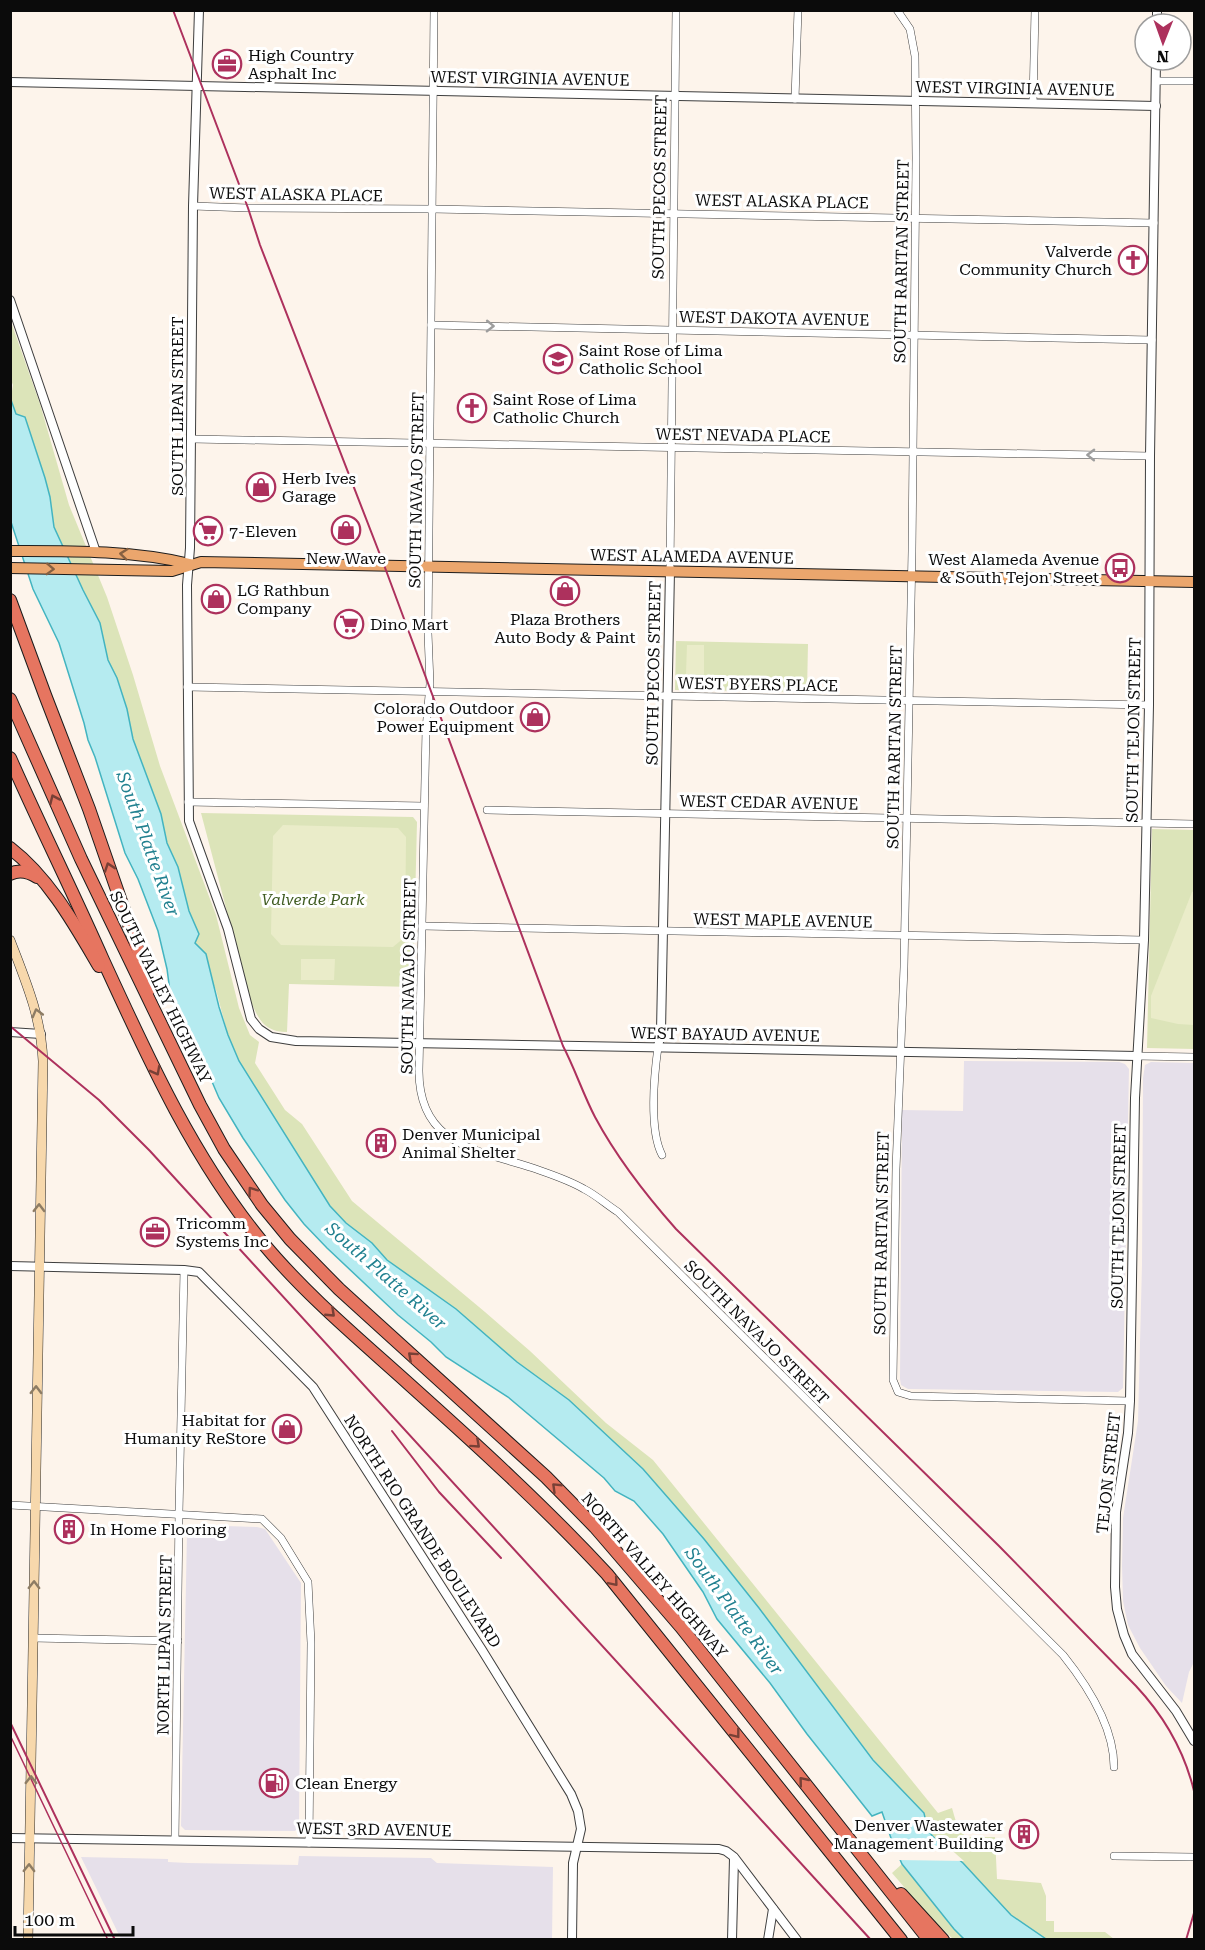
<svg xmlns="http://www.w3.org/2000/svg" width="1205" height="1950" font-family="'Roboto Serif',serif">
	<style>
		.industrial { fill: #e6e0ea }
		.green { fill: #dce4b9 }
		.pitch { fill: #eaecc9 }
		.water { fill: #b5ebf0; stroke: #43b4c0; stroke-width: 1.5 }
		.pier { fill: #fdf4eb }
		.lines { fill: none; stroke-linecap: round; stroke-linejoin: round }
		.minor-casing { stroke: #3e3e3e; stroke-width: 8 }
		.tertiary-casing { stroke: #3e3e3e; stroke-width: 10 }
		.secondary-casing { stroke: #2d2d2d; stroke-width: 10 }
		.primary-casing { stroke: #1c1c1c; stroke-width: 12 }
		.motorway-casing { stroke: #1c1c1c; stroke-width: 14 }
		.minor { stroke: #fff; stroke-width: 7 }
		.tertiary { stroke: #fff; stroke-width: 8 }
		.secondary { stroke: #f7d8ac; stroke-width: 9 }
		.primary { stroke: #eba66d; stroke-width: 10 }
		.motorway { stroke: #e67560; stroke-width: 12 }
		.tram { stroke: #ad315d; stroke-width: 1.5 }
		.rail { stroke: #ad315d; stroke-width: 2 }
		.oneway { stroke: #9d9d9d }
		.oneway2 { stroke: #866041 }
		.oneway3 { stroke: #784036 }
		.oneway4 { stroke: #8d7c64 }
		.labels { text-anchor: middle; stroke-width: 6; stroke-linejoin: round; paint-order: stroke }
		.poi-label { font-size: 16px; fill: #0b0b0b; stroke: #fff; text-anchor: start }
		.street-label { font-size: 16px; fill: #0b0b0b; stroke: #fff }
		.park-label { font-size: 16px; font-style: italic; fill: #405c22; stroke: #fff }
		.water-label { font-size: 18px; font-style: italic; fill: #218190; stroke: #fff }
	</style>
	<rect width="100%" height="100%" fill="#fdf4eb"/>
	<g class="industrial">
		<path d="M964,1061L1119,1062L1125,1064L1129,1069L1123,1388L1118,1392L908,1389L901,1385L900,1379L902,1110L963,1111Z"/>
		<path d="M1151,1062L1194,1063V1662L1189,1672L1182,1703L1166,1686L1140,1648L1128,1625L1123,1601L1122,1566L1123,1518L1138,1421L1142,1265L1143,1078L1145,1065Z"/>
		<path d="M194,1525L257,1527L265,1529L301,1583L299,1826L295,1831L185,1830L181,1826L187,1534L190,1526Z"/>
		<path d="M299,1856L427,1858H431L437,1863L553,1867L552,1939H121L81,1857L168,1859V1862L188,1863L298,1865Z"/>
	</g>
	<g class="green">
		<path d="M10,319L40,404L69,505L107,597L133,675L160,766L216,915L239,1008L250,1035L259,1042L255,1063L285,1110L302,1124L352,1201L485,1312L530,1351L606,1423L653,1460L938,1813L952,1808C955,1818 957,1829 966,1837H995L997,1879L1041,1883L1046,1896V1921H1054V1932H1105L1114,1939H1046L1011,1915L928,1831L924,1813L873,1759L759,1608L704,1539L643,1469L569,1400L517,1362L456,1309L387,1260L372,1243L346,1223L330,1206L239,1061L228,1035L216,990L194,943L199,934L189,911L178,867L167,843L161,814L133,739L127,709L117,678L108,660L100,623L83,590L54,527L50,497L45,478L25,417L16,414L11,397L13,385L10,378Z"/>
		<path d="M676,641L808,644L807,692L675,690Z"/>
		<path d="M201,813L413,817L417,822L413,987L289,984L287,1032C264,1032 258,1019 250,999Z"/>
		<path d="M1152,829L1194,830V1049L1147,1048Z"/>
		<path d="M902,1864L954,1929L964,1939H953L931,1918L892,1873Z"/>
	</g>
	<g class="pitch">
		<path d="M687,645H704V674H686Z"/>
		<path d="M283,825L398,828L406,837L405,937L393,947L281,945L271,934L273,836Z"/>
		<path d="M1194,891V1025L1178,1024L1151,1018V996L1192,892Z"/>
		<path d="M301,959H335L334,980H301Z"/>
	</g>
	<path class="water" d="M10,397L16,414L25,417L45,478L50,497L54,527L83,590L100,623L108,660L117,678L127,709L133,739L161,814L167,843L178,867L189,911L199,934L195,943L206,954L219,1007L228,1035L239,1061L330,1206L346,1223L372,1243L387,1260L456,1309L517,1362L569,1400L643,1469L704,1539L759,1608L873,1760L924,1813L928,1831L939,1843L963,1863L1011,1915L1046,1939H964L954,1929L902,1864L892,1841L882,1812L872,1816L807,1734L770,1683L717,1619L703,1592L663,1534L634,1501L615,1491L604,1478L508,1397L446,1357L431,1342L398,1315L327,1248L304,1224L285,1200L243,1138L219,1098L204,1063L171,999L167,969L158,931L138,879L125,853L95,757L88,740L84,723L59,643L33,589L11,522Z"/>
	<path class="pier" d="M891,1845L947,1846L964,1861L897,1860Z"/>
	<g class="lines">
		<g class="minor-casing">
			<g id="minor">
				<path d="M434,10L428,633L430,684L426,729L419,1071C419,1146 478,1150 533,1168C550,1174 569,1180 584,1189C596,1195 607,1205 618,1212L1063,1655C1087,1685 1114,1727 1114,1767"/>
				<path d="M897,10L910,29L915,56L916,158L912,551L904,967L896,1169L893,1380L898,1392L911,1396L1130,1401"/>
				<path d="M1156,81H1194"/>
				<path d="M795,99L798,10"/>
				<path d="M1033,103L1035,10"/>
				<path d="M193,206L248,208L432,209L1154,223"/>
				<path d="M431,325L1152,340"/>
				<path d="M192,439L1150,456"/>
				<path d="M670,571L676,10"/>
				<path d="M187,687L1149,705"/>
				<path d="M188,802L424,806"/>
				<path d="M487,810L1194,824"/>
				<path d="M422,926L1144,940"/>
				<path d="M658,1047C654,1076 649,1130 662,1155"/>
				<path d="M1137,1056L1194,1057"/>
				<path d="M10,1505L262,1519L281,1538L308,1582L311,1643L309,1843"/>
				<path d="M33,1638L178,1641"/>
				<path d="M175,1840L179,1513L184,1270"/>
				<path d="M1114,1856L1194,1857"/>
			</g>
		</g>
		<g class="tertiary-casing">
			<g id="tertiary">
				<path d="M199,10L193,206L190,548L187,585L189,821L228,929L251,1019L259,1029L271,1037L296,1041L1137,1056"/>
				<path d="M1157,24V10"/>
				<path d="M1156,60L1150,456L1149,705L1144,940L1135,1098L1130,1401L1128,1433L1116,1512L1115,1587L1117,1609L1124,1635L1132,1654L1176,1711L1194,1741"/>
				<path d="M10,82L1156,106"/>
				<path d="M10,300L96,552"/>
				<path d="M10,1032L41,1034"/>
				<path d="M658,1047L661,1031L670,571"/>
				<path d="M10,1266L184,1270L199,1272L313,1387L482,1650L571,1794L578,1811L581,1829L573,1863L572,1940"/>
				<path d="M10,1838L719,1849L726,1851L734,1857L797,1940"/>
				<path d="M732,1940L734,1858"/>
				<path d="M768,1940L773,1909"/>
			</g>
		</g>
		<g class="secondary-casing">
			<path id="secondary" d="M10,940C26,982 41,1016 43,1061L28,1940"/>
		</g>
		<g class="primary-casing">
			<g id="primary">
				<path d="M10,551C70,551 131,550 190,564"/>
				<path d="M10,568L172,571L201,562L1194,582"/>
			</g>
		</g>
		<g class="motorway-casing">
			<g id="motorway">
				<path d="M10,600L45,695L89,809L151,988"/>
				<path d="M10,699L81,859L200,1105L224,1149L262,1205L290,1239L339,1289L546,1477L595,1527L681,1627L929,1940"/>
				<path d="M10,758C40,826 73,892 103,960C148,1058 193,1158 262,1242C306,1295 359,1339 410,1385C478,1446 545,1507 607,1574L901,1940"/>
				<path d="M10,848C49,878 75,925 99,966"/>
				<path d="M10,874C20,869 29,872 37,877"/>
				<path d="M901,1894L943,1940"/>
			</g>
		</g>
		<use href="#minor" class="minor"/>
		<use href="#tertiary" class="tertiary"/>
		<use href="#secondary" class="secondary"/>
		<use href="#primary" class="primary"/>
		<use href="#motorway" class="motorway"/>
		<path class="tram" d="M10,1735L108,1940"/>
		<g class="rail">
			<path d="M173,10L248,208L260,245L384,565L563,1046C575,1069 583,1094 595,1117C617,1158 645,1194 676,1229L999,1546L1136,1686C1164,1716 1184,1750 1194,1791"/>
			<path d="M10,1026L99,1100L150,1151L871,1940"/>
			<path d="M392,1431L439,1492L501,1558"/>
			<path d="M10,1722L115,1940"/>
			<path d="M1186,1940L1194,1913"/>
		</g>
	</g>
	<defs><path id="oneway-chevron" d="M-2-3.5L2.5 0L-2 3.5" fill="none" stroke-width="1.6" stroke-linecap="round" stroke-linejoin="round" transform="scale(1.5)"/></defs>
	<g class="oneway">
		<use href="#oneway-chevron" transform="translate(490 326) rotate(1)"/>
		<use href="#oneway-chevron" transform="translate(1091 455) rotate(-179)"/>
	</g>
	<g class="oneway2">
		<use href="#oneway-chevron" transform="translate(124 554) rotate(-174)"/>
		<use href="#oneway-chevron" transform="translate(50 569) rotate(2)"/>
	</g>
	<g class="oneway3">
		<use href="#oneway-chevron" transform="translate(54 799) rotate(-114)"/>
		<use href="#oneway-chevron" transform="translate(109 867) rotate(-109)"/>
		<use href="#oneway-chevron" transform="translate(156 1071) rotate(62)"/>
		<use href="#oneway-chevron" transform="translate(252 1191) rotate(-126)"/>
		<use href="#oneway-chevron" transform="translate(331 1313) rotate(43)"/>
		<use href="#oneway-chevron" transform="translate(412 1356) rotate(-138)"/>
		<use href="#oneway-chevron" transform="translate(476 1444) rotate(42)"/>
		<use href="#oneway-chevron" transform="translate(556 1487) rotate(-136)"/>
		<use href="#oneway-chevron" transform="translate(614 1582) rotate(50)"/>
		<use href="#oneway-chevron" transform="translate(736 1734) rotate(52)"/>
		<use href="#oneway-chevron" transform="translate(803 1781) rotate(-129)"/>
	</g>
	<g class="oneway4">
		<use href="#oneway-chevron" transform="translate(37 1013) rotate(-105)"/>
		<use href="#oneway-chevron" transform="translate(39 1208) rotate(-89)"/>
		<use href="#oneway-chevron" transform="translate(36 1390) rotate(-89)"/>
		<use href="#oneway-chevron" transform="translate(34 1585) rotate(-89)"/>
		<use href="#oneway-chevron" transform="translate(31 1780) rotate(-89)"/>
		<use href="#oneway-chevron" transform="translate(29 1868) rotate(-89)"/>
	</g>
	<defs>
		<g id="office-ring" transform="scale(1.5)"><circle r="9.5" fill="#fff" stroke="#ad315d" stroke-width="1.5"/><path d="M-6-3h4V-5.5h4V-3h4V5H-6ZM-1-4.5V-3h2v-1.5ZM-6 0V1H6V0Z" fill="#ad315d"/></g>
		<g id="church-ring" transform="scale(1.5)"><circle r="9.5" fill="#fff" stroke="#ad315d" stroke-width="1.5"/><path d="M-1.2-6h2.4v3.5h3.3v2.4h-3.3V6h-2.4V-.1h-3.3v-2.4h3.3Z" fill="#ad315d"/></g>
		<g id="school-ring" transform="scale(1.5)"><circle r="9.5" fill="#fff" stroke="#ad315d" stroke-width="1.5"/><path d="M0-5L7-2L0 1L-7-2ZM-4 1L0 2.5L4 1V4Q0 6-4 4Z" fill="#ad315d"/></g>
		<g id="shop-ring" transform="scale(1.5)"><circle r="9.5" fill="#fff" stroke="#ad315d" stroke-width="1.5"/><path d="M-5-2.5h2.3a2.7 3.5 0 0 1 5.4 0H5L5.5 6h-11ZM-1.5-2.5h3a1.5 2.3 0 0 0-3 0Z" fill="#ad315d"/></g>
		<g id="supermarket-ring" transform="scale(1.5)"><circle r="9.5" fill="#fff" stroke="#ad315d" stroke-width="1.5"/><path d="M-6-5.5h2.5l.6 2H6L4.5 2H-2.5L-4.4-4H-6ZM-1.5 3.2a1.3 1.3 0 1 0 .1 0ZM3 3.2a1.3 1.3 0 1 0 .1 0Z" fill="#ad315d"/></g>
		<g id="bus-ring" transform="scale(1.5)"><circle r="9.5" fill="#fff" stroke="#ad315d" stroke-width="1.5"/><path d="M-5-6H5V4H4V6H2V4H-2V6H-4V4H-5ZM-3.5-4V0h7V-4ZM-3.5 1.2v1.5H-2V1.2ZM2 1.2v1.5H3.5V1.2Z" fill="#ad315d"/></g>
		<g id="building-ring" transform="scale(1.5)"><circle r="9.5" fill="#fff" stroke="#ad315d" stroke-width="1.5"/><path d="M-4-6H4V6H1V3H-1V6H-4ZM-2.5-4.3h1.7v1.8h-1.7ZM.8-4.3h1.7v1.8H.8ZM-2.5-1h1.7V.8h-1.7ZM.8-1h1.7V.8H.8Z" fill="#ad315d"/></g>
		<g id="fuel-ring" transform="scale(1.5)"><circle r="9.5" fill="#fff" stroke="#ad315d" stroke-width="1.5"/><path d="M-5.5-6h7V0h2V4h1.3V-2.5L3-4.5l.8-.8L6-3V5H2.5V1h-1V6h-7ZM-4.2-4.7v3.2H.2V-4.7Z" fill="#ad315d"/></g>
	</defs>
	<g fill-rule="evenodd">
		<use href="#office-ring" x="227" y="64"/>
		<use href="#church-ring" x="1133" y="260"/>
		<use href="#school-ring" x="558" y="359"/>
		<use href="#church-ring" x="472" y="408"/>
		<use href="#shop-ring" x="261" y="487"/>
		<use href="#shop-ring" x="346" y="530"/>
		<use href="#supermarket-ring" x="208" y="531"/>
		<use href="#bus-ring" x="1120" y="568"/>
		<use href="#shop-ring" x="565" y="591"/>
		<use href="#shop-ring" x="216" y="599"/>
		<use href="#supermarket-ring" x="349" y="624"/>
		<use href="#shop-ring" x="535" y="717"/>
		<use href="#building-ring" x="381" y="1143"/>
		<use href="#office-ring" x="155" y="1232"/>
		<use href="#shop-ring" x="287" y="1429"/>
		<use href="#building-ring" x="69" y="1529"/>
		<use href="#fuel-ring" x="274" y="1783"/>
		<use href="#building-ring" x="1024" y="1834"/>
	</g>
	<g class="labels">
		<g class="poi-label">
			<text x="248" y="61">High Country<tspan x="248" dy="18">Asphalt Inc</tspan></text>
			<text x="1112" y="257" text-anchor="end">Valverde<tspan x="1112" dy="18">Community Church</tspan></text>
			<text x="579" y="356">Saint Rose of Lima<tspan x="579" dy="18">Catholic School</tspan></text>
			<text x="493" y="405">Saint Rose of Lima<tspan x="493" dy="18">Catholic Church</tspan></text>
			<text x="282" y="484">Herb Ives<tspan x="282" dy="18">Garage</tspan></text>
			<text x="229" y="537">7-Eleven</text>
			<text x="346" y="564" text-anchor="middle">New Wave</text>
			<text x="1099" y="565" text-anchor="end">West Alameda Avenue<tspan x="1099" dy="18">&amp; South Tejon Street</tspan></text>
			<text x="237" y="596">LG Rathbun<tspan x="237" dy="18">Company</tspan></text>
			<text x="565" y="625" text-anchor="middle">Plaza Brothers<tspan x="565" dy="18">Auto Body &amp; Paint</tspan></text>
			<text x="370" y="630">Dino Mart</text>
			<text x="514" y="714" text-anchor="end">Colorado Outdoor<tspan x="514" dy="18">Power Equipment</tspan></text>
			<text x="402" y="1140">Denver Municipal<tspan x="402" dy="18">Animal Shelter</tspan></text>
			<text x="176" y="1229">Tricomm<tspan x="176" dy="18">Systems Inc</tspan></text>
			<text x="266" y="1426" text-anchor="end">Habitat for<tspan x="266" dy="18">Humanity ReStore</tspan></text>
			<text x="90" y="1535">In Home Flooring</text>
			<text x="295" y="1789">Clean Energy</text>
			<text x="1003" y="1831" text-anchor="end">Denver Wastewater<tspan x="1003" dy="18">Management Building</tspan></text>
		</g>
		<g class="street-label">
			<text transform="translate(530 78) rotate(1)" y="6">WEST VIRGINIA AVENUE</text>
			<text transform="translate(1015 88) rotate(1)" y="6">WEST VIRGINIA AVENUE</text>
			<text transform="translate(659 187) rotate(-89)" y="6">SOUTH PECOS STREET</text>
			<text transform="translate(296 194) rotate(1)" y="6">WEST ALASKA PLACE</text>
			<text transform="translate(782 201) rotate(1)" y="6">WEST ALASKA PLACE</text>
			<text transform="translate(901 261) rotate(-89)" y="6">SOUTH RARITAN STREET</text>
			<text transform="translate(774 318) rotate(1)" y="6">WEST DAKOTA AVENUE</text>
			<text transform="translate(177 406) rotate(-90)" y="6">SOUTH LIPAN STREET</text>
			<text transform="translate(743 435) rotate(1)" y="6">WEST NEVADA PLACE</text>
			<text transform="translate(416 490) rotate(-89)" y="6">SOUTH NAVAJO STREET</text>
			<text transform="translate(692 556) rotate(1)" y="6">WEST ALAMEDA AVENUE</text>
			<text transform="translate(653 673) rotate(-89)" y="6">SOUTH PECOS STREET</text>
			<text transform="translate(758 684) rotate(1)" y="6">WEST BYERS PLACE</text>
			<text transform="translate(1133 730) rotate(-89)" y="6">SOUTH TEJON STREET</text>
			<text transform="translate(894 747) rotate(-89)" y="6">SOUTH RARITAN STREET</text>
			<text transform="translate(769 802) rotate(1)" y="6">WEST CEDAR AVENUE</text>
			<text transform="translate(783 920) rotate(1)" y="6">WEST MAPLE AVENUE</text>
			<text transform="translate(408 976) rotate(-89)" y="6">SOUTH NAVAJO STREET</text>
			<text transform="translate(161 987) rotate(64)" y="6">SOUTH VALLEY HIGHWAY</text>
			<text transform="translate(725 1034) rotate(1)" y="6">WEST BAYAUD AVENUE</text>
			<text transform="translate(1118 1216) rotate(-89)" y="6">SOUTH TEJON STREET</text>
			<text transform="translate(881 1233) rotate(-89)" y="6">SOUTH RARITAN STREET</text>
			<text transform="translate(757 1332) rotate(45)" y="6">SOUTH NAVAJO STREET</text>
			<text transform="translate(1108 1473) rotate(-84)" y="6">TEJON STREET</text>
			<text transform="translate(423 1531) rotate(57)" y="6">NORTH RIO GRANDE BOULEVARD</text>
			<text transform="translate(655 1575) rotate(49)" y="6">NORTH VALLEY HIGHWAY</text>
			<text transform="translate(164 1645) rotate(-89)" y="6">NORTH LIPAN STREET</text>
			<text transform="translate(374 1829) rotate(1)" y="6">WEST 3RD AVENUE</text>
		</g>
		<g class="park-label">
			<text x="313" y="905">Valverde Park</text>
		</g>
		<g class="water-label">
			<text transform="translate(148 844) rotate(70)" y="6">South Platte River</text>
			<text transform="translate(386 1276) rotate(41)" y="6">South Platte River</text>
			<text transform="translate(734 1611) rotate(54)" y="6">South Platte River</text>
		</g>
	</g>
	<rect width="1205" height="1950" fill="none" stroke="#0b0b0b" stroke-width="24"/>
	<g transform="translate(1163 42) rotate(181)"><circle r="28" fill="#ffffff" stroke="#9d9d9d" stroke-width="1.5"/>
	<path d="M0-4.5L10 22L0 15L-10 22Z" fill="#ad315d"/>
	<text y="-9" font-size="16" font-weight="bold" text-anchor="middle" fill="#0b0b0b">N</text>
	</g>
	<path d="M15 1926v9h118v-9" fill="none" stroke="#0b0b0b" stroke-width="3"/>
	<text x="24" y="1926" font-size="18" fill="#0b0b0b" stroke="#ffffff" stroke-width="4.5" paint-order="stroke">100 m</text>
</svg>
